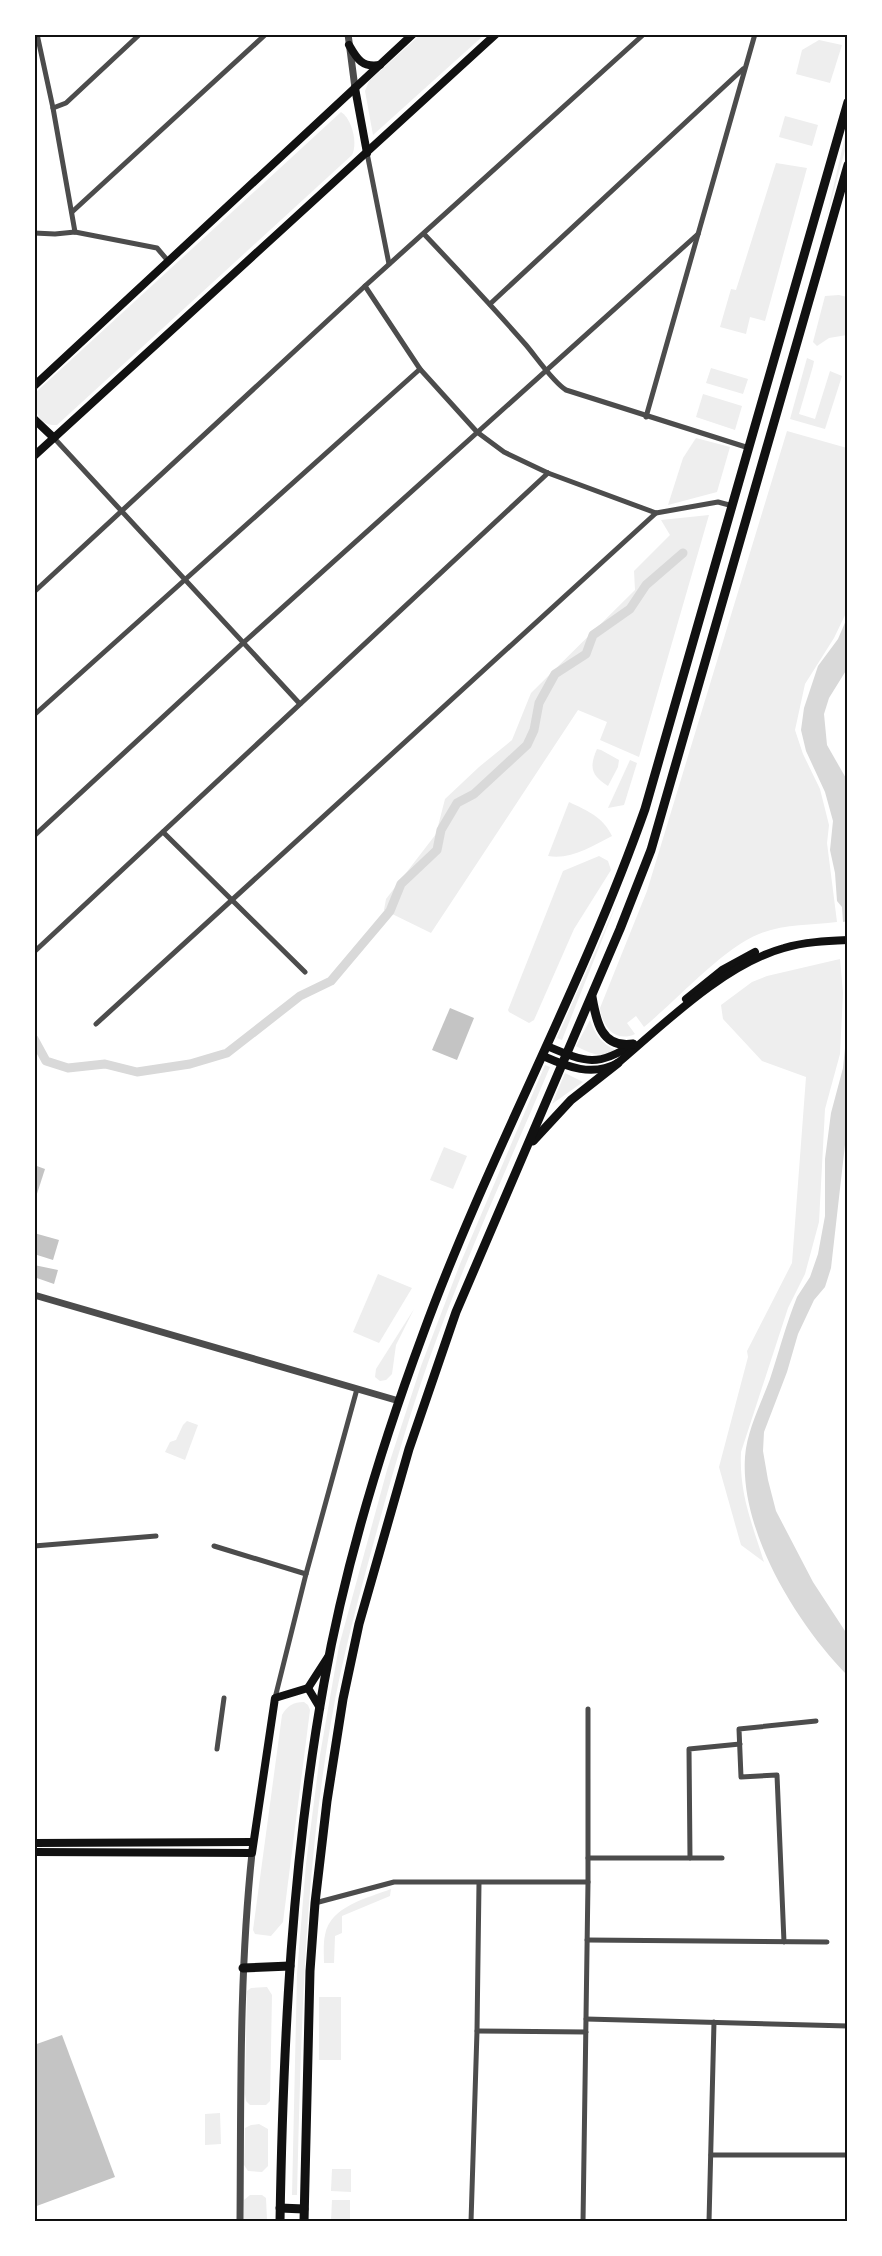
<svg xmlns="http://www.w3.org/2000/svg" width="882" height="2256" font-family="'Fira Sans Condensed',sans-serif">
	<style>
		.green { fill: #eee }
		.water { fill: #d9d9d9 }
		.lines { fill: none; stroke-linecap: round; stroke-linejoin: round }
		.canal { stroke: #d9d9d9; stroke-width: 9 }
		.building { fill: #c4c4c4 }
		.minor { stroke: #4c4c4c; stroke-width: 5 }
		.tertiary { stroke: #4c4c4c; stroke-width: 7 }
		.secondary { stroke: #111; stroke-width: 8 }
		.trunk { stroke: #111; stroke-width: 9 }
		.neatline { fill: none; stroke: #111; stroke-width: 2 }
	</style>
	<rect width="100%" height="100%" fill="#fff"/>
	<g class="green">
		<path d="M421,34L484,35L373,135L365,91L369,81Z"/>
		<path d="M819,40L842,45L830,83L796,74L802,50Z"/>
		<path d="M341,112C352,119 358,143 352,155L57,425C37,426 34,409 35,393Z"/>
		<path d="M785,116L818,125L812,146L779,137Z"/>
		<path d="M847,128V143L825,223Z"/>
		<path d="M776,163L807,168L765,321L750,317L746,334L720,327L731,289L736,290Z"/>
		<path d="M839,295L847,297V335L829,338L817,346L813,342L825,296Z"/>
		<path d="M807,358L814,361L813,366L799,414L815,419L830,371L842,376L825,429L790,419Z"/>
		<path d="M711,368L748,379L743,394L706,383Z"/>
		<path d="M703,394L742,406L735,430L696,417Z"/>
		<path d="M787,431L847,448V611L834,638L805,684L795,730L803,754L820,789L829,825L827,843L837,922C812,925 783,924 759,934C722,949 677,1000 644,1027L636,1016L627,1023L635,1034C616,1043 602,1027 600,1008L647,891Z"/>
		<path d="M696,438L730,447L717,492L668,505L683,458Z"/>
		<path d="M709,515L639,757L600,740L607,722L578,710L431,933L384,910L386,899L436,834L445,799L479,767L512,740L531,693L635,590L634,571L670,535L661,520Z"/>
		<path d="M597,749L601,750L619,760L618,767L608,786C591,775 589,767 597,749Z"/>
		<path d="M630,760L637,763L624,805L608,808Z"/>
		<path d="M569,802C588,811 603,817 612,836C592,846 571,860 548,856Z"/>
		<path d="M599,856L608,861L611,870L574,929L534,1020L529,1023L509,1012L508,1010L563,871Z"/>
		<path d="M618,900L562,1040L557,1038Z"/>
		<path d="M840,959L843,993L840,1054L825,1109L819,1222L805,1274L788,1308L741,1452C739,1494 752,1523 764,1562L741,1545L719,1467L748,1357L747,1351L792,1263L806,1077L762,1061L723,1019L721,1005L752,982L767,976Z"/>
		<path d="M590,1020C595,1034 601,1044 616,1050C604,1060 589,1053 576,1046Z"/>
		<path d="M545,1065L550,1067C512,1157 471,1246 437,1338C413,1402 394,1468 376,1534C359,1596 342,1658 331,1722C304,1878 301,2037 297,2195H292L297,1974L306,1864L320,1755L339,1646L387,1470L421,1366L460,1264Z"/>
		<path d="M565,1073L583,1082L552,1104Z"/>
		<path d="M444,1147L467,1156L453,1189L430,1180Z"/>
		<path d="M378,1274L412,1288L379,1343L353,1332Z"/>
		<path d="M414,1309L396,1345L392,1374L386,1380L380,1381L375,1377L376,1369Z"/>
		<path d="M187,1421L198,1425L185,1460L165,1452L170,1442L176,1440L183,1425Z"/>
		<path d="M304,1702L308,1705L310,1710L283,1922L271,1936L255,1934L253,1930L282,1715C287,1706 293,1702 304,1702Z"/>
		<path d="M391,1889L390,1896L342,1916V1933L335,1936L334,1963H324C324,1954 323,1944 325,1935C330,1906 368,1898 391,1889Z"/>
		<path d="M267,1987L272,1995L270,2101L266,2105H250L246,2101L245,2094L247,1991L251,1988Z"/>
		<rect x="319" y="1997" width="22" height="63"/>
		<path d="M220,2113L221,2144L205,2145V2114Z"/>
		<path d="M259,2124L268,2129V2166L262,2172L248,2171L244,2165L245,2128L251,2125Z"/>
		<path d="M332,2169H351V2192L331,2191Z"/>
		<path d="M250,2195H262L266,2198L267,2221H244V2200Z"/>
		<path d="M332,2200H350V2221H331Z"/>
	</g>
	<g class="water">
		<path d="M847,618V669L829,698L824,714L827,745L847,780L848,921L843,922L842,907L837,901L835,873L830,850L833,821L825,792L806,751L801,730L804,708L818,666L838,639Z"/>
		<path d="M847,1028V1127L831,1268L825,1287L814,1300L798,1334L787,1372L764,1432L763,1451L768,1480L776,1511L813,1582L847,1634V1675C797,1624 740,1532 745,1457C747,1430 761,1404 770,1379C779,1352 786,1324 797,1297L810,1277L818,1254L825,1216V1159L831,1113L843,1068Z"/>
	</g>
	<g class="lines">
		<path class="canal" d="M34,1039L46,1061L68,1068L105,1064L137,1072L190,1064L227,1053L300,996L331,981L390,911L401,884L437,850L441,830L457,803L474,794L527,745L534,730L539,703L555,674L586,654L593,635L630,609L646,585L683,553"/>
	</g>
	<g class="building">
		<path d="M450,1008L474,1018L457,1060L432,1050Z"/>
		<path d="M34,1165L45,1169L35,1200H34Z"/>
		<path d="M34,1233L59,1240L53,1260L34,1254Z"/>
		<path d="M34,1265L58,1270L54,1284L34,1277Z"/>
		<path d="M62,2035L115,2177L34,2207V2045Z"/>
	</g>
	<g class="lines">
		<g class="minor">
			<path d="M37,34L53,108L75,232"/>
			<path d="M53,108L66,103L140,34"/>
			<path d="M367,153L389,264"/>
			<path d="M72,212L266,34"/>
			<path d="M34,233L55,234L75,232L157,248L169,262"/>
			<path d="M424,234C459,271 493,307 526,345C537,358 553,382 566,390L749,448"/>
			<path d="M365,286L420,369L477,432L504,452L548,473L656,513L718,502L733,506"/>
			<path d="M490,304L743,69"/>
			<path d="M646,417L755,34"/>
			<path d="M54,438L300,704"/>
			<path d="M34,592L365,286L644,34"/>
			<path d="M34,715L420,369"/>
			<path d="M163,832L305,972"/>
			<path d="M34,836L243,643L698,234"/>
			<path d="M34,952L548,473"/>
			<path d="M96,1024L656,513"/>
			<path d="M34,1546L156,1536"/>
			<path d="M214,1546L306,1574"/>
			<path d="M275,1698L306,1574L357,1389"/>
			<path d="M217,1749L224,1698"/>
			<path d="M588,1858H722"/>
			<path d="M690,1858L689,1749L740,1744"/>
			<path d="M315,1903L394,1882H588"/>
			<path d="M587,1940L827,1942"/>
			<path d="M784,1942L777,1775L741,1777L739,1729L816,1721"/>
			<path d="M586,2019L848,2026"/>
			<path d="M477,2031L586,2032"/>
			<path d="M711,2155H848"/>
			<path d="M471,2222L477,2031L479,1883"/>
			<path d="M583,2222L588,1882V1709"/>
			<path d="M709,2222L714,2022"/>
		</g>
		<g class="tertiary">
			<path d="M348,34L355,88"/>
			<path d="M34,1295L399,1401"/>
			<path d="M240,2222C241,2099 239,1975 252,1853"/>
		</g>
		<g class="secondary">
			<path d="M349,45C357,59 362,68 380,65"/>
			<path d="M355,88L367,153"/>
			<path d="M34,386L413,34"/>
			<path d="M34,419L54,438"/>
			<path d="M34,456L496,34"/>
			<path d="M686,999L722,970L755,952"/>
			<path d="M547,1046C585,1062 597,1068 633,1044"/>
			<path d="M543,1056C568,1067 592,1077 618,1063C665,1023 725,964 784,948C804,942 826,941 848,940"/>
			<path d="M308,1688L320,1708"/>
			<path d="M34,1843L253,1842"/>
			<path d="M34,1852L252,1853L275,1698L308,1688L328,1657"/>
		</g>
		<g class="trunk">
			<path d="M592,997C596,1020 601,1049 633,1044"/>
			<path d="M533,1141L571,1100L618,1063"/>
			<path d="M243,1968L290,1966"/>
			<path d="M280,2208L304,2209"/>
			<path d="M280,2222C283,2042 292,1860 324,1683C345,1565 381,1447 423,1334C488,1156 582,988 645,809L848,102"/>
			<path d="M304,2222L310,1971L315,1903L327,1801L343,1699L359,1624L409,1449L456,1312L620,929L651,850L848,165"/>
		</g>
	</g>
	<rect width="882" height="2256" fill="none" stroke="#ffffff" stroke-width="72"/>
	<rect x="36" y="36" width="810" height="2184" class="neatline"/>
</svg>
